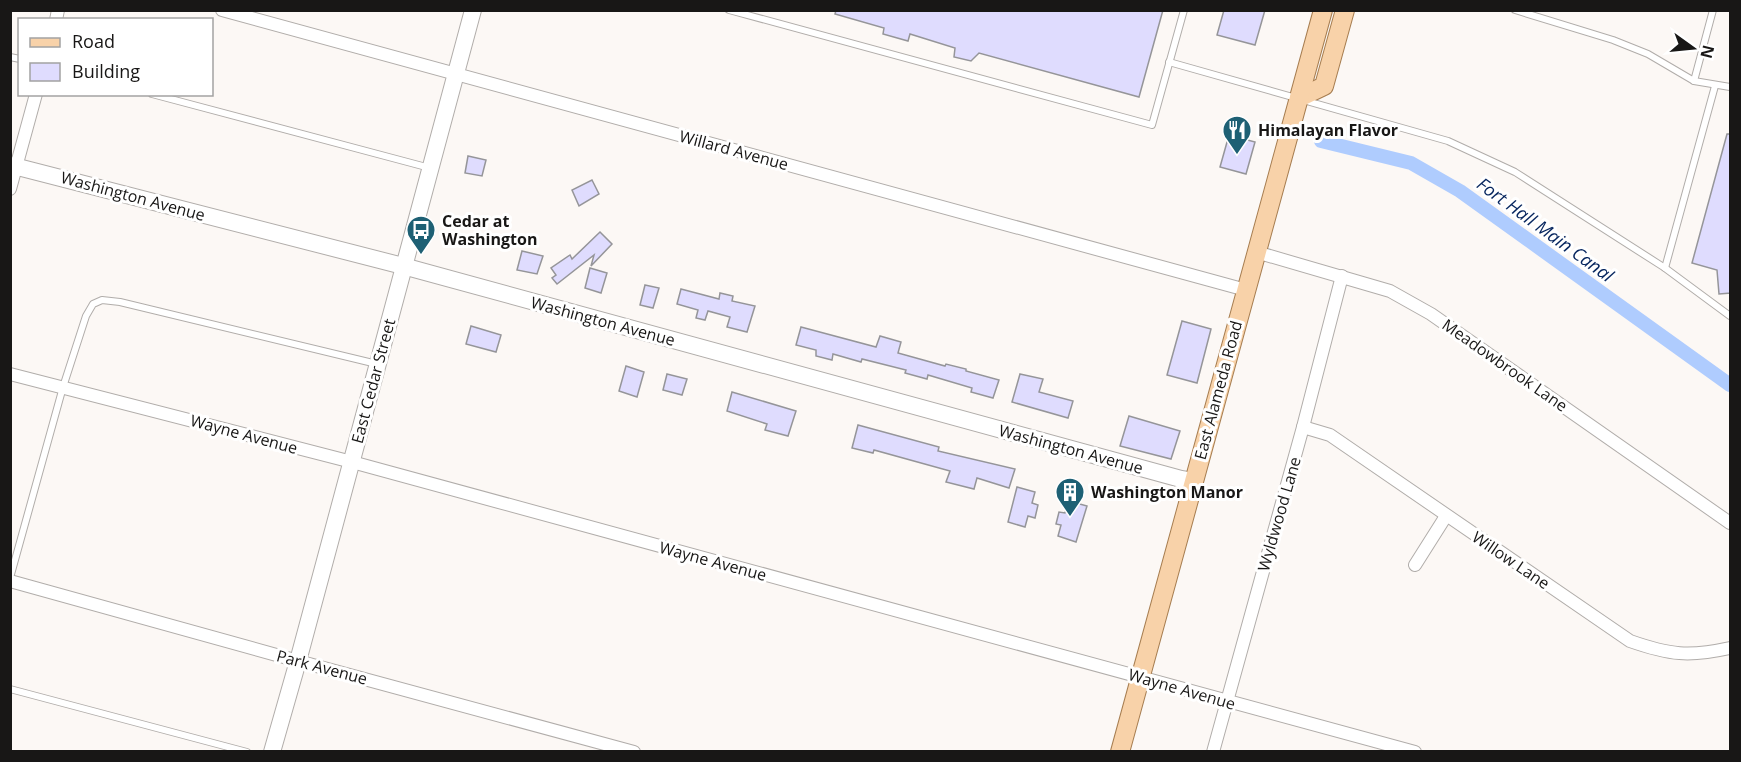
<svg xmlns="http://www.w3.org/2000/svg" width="1741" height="762" font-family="'Open Sans',sans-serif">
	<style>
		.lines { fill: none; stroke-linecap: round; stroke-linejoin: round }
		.canal { stroke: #afccfe; stroke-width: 14 }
		.building { fill: #dfdcfe; stroke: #959599; stroke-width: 1.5 }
		.lane-casing { stroke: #b1adaa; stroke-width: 8 }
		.street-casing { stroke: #b1adaa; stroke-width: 14 }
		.secondary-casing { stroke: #b1adaa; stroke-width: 18 }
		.primary-casing { stroke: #a67d50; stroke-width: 20 }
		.lane { stroke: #fff; stroke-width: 6 }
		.street { stroke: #fff; stroke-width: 12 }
		.secondary { stroke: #fff; stroke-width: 16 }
		.primary { stroke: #f8d2a9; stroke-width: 18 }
		.labels { text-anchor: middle; stroke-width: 6; stroke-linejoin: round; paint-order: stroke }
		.poi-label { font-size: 16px; font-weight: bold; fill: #181716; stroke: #fff; text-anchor: start }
		.street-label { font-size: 16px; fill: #181716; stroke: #fff }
		.water-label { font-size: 18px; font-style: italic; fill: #06255e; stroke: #fff }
	</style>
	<rect width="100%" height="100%" fill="#fcf8f5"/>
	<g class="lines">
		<path class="canal" d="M1321,141L1411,163L1460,191L1730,385"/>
	</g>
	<g class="building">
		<path d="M836,10H1163L1139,97L979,53L971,61L954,57L955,48L910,34L908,41L883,34L884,28L835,14Z"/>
		<path d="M1224,10H1265L1255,45L1217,35Z"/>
		<path d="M1727,134H1731V293L1719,294L1717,270L1692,263Z"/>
		<path d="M1229,135L1255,142L1246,174L1220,167Z"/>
		<path d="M468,156L486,160L482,176L465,173Z"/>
		<path d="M592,180L599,194L579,206L572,190Z"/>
		<path d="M600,232L612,244L591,266L594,255L557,284L552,278L556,275L551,268L570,255L572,259Z"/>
		<path d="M522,251L543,256L537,274L517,270Z"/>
		<path d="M590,268L607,273L601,293L585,288Z"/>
		<path d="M645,285L659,288L653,308L640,305Z"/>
		<path d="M681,289L719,299L720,293L733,296L732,301L755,306L747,332L727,327L730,317L708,311L705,320L696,318L698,310L677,304Z"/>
		<path d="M1182,321L1211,329L1197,383L1167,375Z"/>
		<path d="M471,326L501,335L496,352L466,344Z"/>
		<path d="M801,327L876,347L880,336L901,342L898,353L945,366L946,364L966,369V371L999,380L993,398L971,392L972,388L928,375L927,379L905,373L906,370L862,359L861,362L833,354L832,360L816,356V350L796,345Z"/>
		<path d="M626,366L644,372L637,397L619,391Z"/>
		<path d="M667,374L687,379L682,395L663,390Z"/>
		<path d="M1020,374L1043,379L1039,392L1073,401L1068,418L1012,402Z"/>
		<path d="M732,392L796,411L788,436L765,430L767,424L727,411Z"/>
		<path d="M1129,416L1180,431L1171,459L1120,446Z"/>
		<path d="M858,425L939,447L938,451L1015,469L1009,488L977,478L974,489L946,482L950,471L874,450L873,453L852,448Z"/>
		<path d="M1017,487L1035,492L1032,503L1038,505L1035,518L1028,516L1025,527L1008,522Z"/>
		<path d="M1069,501L1087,506L1076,542L1058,536L1061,525L1056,524L1059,512L1065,513Z"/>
	</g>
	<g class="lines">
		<g class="lane-casing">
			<g id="lane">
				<path d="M729,10L1152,125L1184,10"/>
				<path d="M1515,10L1613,40L1648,54L1694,81L1730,87"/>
				<path d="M10,57L20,59"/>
				<path d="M1169,62L1448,141L1515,172L1665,268L1730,316"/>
				<path d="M1694,81L1713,10"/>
				<path d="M152,94L430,168"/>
				<path d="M1665,268L1715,86"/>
				<path d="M10,578L63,387L86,316L93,304L102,300L120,302L377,364"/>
				<path d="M10,689L247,752"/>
			</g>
		</g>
		<g class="street-casing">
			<g id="street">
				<path d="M222,10L1246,290"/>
				<path d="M56,20L58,10"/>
				<path d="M10,189L36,94"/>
				<path d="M1256,252L1390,291L1431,314L1730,523"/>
				<path d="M10,374L352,462L1415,752"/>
				<path d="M1303,427L1330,435L1630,641C1670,655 1689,657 1730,648"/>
				<path d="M1415,565L1446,516"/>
				<path d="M10,581L298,661L634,752"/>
				<path d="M1213,752L1303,427L1342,276"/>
			</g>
		</g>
		<g class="secondary-casing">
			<g id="secondary">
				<path d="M10,165L403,266L1181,479L1193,481"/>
				<path d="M272,752L298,661L473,10"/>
			</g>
		</g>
		<g class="primary-casing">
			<g id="primary">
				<path d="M1299,98L1324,86L1345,10"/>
				<path d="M1120,752L1323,10"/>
			</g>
		</g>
		<use href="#lane" class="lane"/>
		<use href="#street" class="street"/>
		<use href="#secondary" class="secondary"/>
		<use href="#primary" class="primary"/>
	</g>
	<defs>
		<g id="restaurant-pin" transform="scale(1.5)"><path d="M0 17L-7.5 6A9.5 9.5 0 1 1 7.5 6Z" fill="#1e6074" stroke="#fff"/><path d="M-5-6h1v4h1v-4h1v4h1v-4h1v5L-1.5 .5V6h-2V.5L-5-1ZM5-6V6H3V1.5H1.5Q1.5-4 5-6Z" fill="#fff"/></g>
		<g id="bus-pin" transform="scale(1.5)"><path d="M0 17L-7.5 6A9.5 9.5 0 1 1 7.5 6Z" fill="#1e6074" stroke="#fff"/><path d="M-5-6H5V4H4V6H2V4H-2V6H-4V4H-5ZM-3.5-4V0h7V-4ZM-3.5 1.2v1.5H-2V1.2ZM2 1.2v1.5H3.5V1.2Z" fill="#fff"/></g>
		<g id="building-pin" transform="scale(1.5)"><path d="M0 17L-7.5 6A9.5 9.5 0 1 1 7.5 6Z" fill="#1e6074" stroke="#fff"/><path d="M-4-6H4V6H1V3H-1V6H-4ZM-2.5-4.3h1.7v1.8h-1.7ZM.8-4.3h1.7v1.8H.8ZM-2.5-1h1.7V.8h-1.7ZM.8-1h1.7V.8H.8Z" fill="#fff"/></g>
	</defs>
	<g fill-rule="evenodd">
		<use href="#restaurant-pin" x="1237" y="130"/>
		<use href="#bus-pin" x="421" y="230"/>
		<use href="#building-pin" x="1070" y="492"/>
	</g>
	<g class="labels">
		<g class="poi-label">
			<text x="1258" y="136">Himalayan Flavor</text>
			<text x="442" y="227">Cedar at<tspan x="442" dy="18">Washington</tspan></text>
			<text x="1091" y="498">Washington Manor</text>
		</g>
		<g class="street-label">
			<text transform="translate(734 150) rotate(15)" y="6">Willard Avenue</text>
			<text transform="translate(133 196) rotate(15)" y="6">Washington Avenue</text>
			<text transform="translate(603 321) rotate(15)" y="6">Washington Avenue</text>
			<text transform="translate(1505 365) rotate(35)" y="6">Meadowbrook Lane</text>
			<text transform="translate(373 381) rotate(-75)" y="6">East Cedar Street</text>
			<text transform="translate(1218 390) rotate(-75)" y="6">East Alameda Road</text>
			<text transform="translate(244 434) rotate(15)" y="6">Wayne Avenue</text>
			<text transform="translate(1071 449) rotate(15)" y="6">Washington Avenue</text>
			<text transform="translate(1279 514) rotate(-74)" y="6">Wyldwood Lane</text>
			<text transform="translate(1511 560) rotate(34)" y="6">Willow Lane</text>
			<text transform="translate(713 561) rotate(15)" y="6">Wayne Avenue</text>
			<text transform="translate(322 667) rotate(15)" y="6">Park Avenue</text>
			<text transform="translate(1182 689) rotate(16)" y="6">Wayne Avenue</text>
		</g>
		<g class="water-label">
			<text transform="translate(1545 230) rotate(36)" y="6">Fort Hall Main Canal</text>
		</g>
	</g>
	<rect width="1741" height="762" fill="none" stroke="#181716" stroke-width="24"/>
	<rect x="18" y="18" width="195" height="78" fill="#ffffff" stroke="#a3a2a2" stroke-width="1.5"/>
	<rect x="30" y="38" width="30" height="9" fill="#f8d2a9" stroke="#a3a2a2" stroke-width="1.5"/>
	<text x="72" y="48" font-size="18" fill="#181716">Road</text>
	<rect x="30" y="63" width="30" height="18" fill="#dfdcfe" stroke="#a3a2a2" stroke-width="1.5"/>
	<text x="72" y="78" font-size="18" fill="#181716">Building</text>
	<g transform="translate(1693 48) rotate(105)" stroke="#ffffff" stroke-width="4.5" paint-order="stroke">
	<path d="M0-4.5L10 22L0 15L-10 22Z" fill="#181716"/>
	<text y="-9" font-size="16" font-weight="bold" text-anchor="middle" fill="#181716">N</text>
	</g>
</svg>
